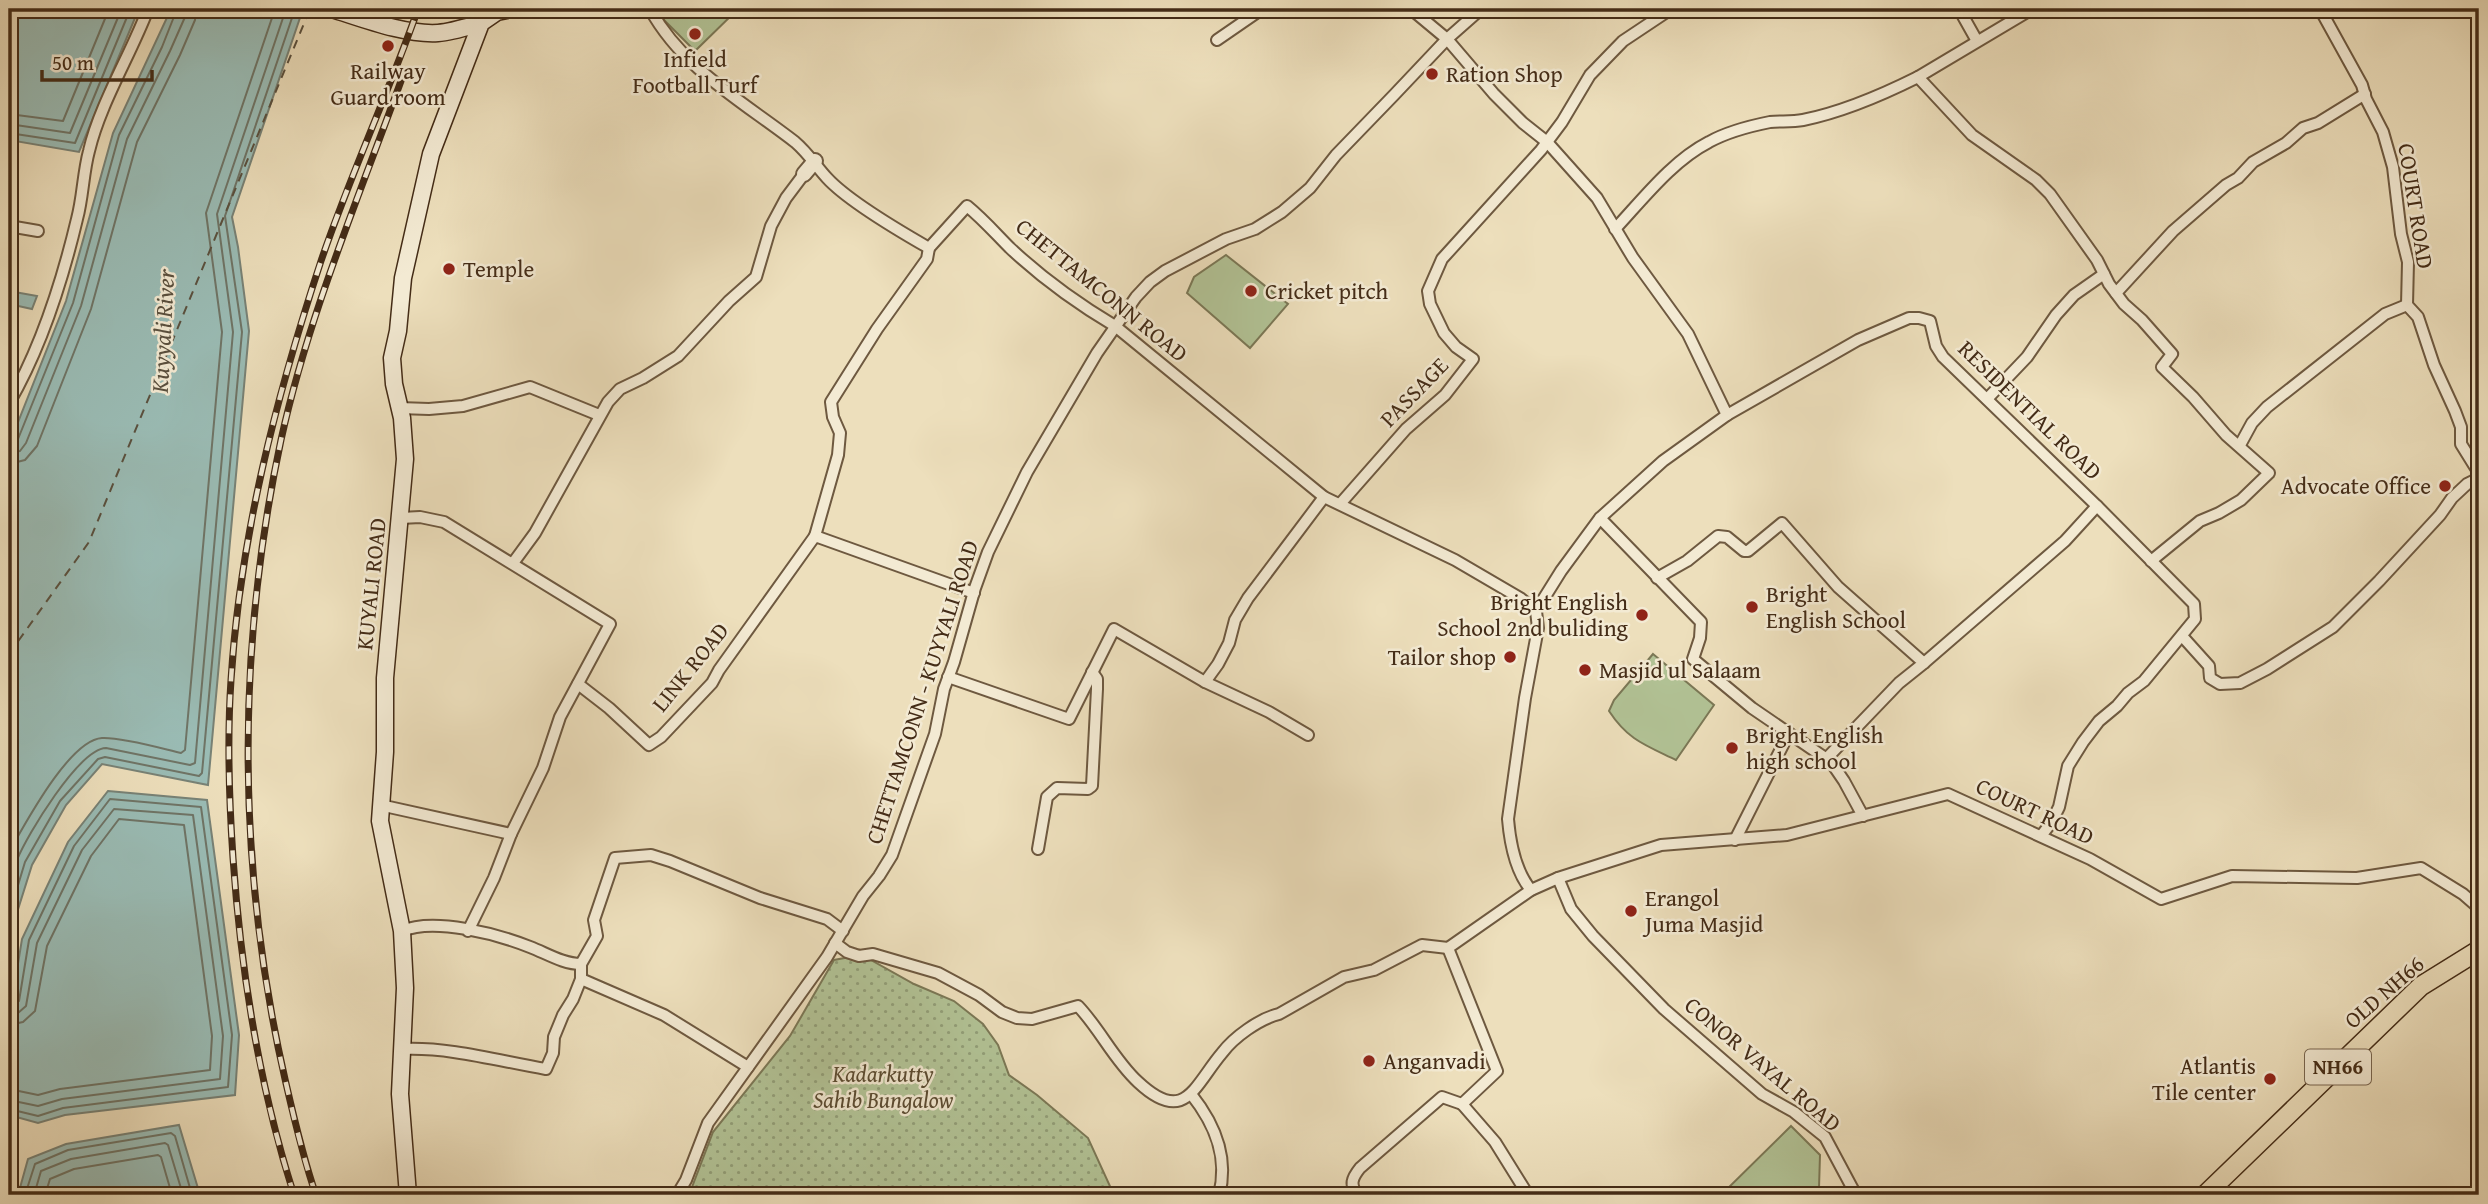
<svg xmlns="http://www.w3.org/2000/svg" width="2488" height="1204" font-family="'Gentium Book Plus',serif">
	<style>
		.green { fill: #b2c396; stroke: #7b7856; stroke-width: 2 }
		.garden { fill: url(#garden-dots); stroke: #7b7856; stroke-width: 2 }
		.water { fill: #9abcb5; stroke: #788276; stroke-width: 2 }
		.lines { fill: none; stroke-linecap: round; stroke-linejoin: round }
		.shore { stroke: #6f7466; stroke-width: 2 }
		.ferry { stroke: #5a503e; stroke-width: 2; stroke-dasharray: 9 7; stroke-linecap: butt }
		.minor-casing { stroke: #6e5940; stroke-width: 14 }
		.tertiary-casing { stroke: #6e5940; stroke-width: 18 }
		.secondary-casing { stroke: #442c17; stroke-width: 19 }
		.primary-casing { stroke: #442c17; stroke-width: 21 }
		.minor { stroke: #f3ead3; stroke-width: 10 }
		.tertiary { stroke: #f3ead3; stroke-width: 14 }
		.secondary { stroke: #f3ead3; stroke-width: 16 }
		.primary { stroke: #eddfbc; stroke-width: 18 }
		.rail-casing { stroke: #442c17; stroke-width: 7 }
		.rail { stroke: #f3ead3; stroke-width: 4.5; stroke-dasharray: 13; stroke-linecap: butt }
		.poi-dot { fill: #8f2418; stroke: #f3ead3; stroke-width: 2.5 }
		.labels { text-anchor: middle; stroke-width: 5; stroke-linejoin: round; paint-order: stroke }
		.shield { fill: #f3ead3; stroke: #78654f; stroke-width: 2 }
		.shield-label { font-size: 21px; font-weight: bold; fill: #442c17 }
		.poi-label { font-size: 23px; fill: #442c17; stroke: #f3ead3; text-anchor: start }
		.street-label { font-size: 23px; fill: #442c17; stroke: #f3ead3 }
		.park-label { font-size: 23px; font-style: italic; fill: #5a4a30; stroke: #f3ead3 }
		.water-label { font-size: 24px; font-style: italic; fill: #5a503e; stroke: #f3ead3 }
	</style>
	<defs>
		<pattern id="garden-dots" width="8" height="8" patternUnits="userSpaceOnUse" patternTransform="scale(1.75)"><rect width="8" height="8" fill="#b2c396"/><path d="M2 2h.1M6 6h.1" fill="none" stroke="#929f79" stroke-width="1.8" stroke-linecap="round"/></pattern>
	</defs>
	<rect width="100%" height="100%" fill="#eddfbc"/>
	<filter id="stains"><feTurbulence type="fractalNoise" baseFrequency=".00286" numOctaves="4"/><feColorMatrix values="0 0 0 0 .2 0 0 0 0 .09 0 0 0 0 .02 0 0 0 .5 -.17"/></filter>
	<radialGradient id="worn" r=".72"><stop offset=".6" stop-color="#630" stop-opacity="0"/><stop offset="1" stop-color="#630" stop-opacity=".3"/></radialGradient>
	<g class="green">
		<path d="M669,9H738L695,51L661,17Z"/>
		<path d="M1226,255L1288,304L1250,348L1187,293L1194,277Z"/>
		<path d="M1653,654L1714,705L1676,760C1645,745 1628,740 1609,711L1614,700Z"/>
		<path d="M1791,1126L1820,1155L1819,1188L1826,1195H1721Z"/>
	</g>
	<path class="garden" d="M850,957L869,959L914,984L954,1001L983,1024L998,1045L1009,1075L1037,1095L1088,1138L1114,1195H689L713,1132L790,1036L834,960Z"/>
	<g class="water">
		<path d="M9,9H135V18L79,152L9,140Z"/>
		<path d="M171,9H303L232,217L238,247L249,331L208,785L102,764L66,805L32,865L9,938V445L66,301L113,133Z"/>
		<path d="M9,291L37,296L32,309L9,304Z"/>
		<path d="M108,791L207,800L239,1035L235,1095L65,1115L38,1123L9,1115V1019L22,939L68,842Z"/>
		<path d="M179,1125L200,1195H18L28,1159L66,1144Z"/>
	</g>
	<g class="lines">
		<g class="shore">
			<path d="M9,114L63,121L109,9"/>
			<path d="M9,124L70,133L119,15V9"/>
			<path d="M9,133L75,143L127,17L128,9"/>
			<path d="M9,444H14L18,439L73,303L119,135L162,47L177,9"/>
			<path d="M9,453L20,451L26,443L81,306L127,139L170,51L185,17L186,9"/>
			<path d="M9,464L25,460L37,446L91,309L137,142L180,55L195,20L196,9"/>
			<path d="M9,852C24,826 69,740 102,738C122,737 160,748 181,753L185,750L222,332L206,213L275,9"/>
			<path d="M9,885C11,877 13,868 17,860C27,835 79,749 106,748L190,765L195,763L233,332L217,214L286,9"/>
			<path d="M9,915L25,862L60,801L98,759L105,757L199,776L202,773L242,332L225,216L295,9"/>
			<path d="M9,1006L14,1005L19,1001L29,940L74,846L110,799L201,807L232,1035L228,1087L63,1108L38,1116L9,1109"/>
			<path d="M9,1015L18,1013L26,1006L37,943L82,850L114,809L193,815L223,1036L220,1079L62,1099L38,1106L9,1100"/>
			<path d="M9,1025L23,1022L35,1011L47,946L91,856L119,819L184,825L212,1036L210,1070L60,1089L38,1095L9,1089"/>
			<path d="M25,1195L35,1164L68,1150L171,1133L175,1136L192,1195"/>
			<path d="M34,1195L41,1171L71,1159L165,1143L168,1145L183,1195"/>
			<path d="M45,1195L50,1179L74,1169L158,1155L161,1157L172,1195"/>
		</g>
		<path class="ferry" d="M9,654L89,542L310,9"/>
		<g class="minor-casing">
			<g id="minor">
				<path d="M650,9C683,69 742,101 795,142C808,153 816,166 827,178C849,202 901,232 929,248L967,206C983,219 996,234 1010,248C1042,278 1078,304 1115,326L1324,497L1455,560L1520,598L1536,611"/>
				<path d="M1411,9L1447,39L1494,94L1523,123L1547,142L1597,198L1633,258L1688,334L1727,415"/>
				<path d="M1959,9L1977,41"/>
				<path d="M2320,9L2362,85L2366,99L2383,132L2393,167L2401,234L2408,262L2407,305L2418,317L2434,365L2455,411L2461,427V444L2479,473"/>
				<path d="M1217,40L1262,9"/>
				<path d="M1918,77L2032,9"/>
				<path d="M9,226L38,231"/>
				<path d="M1615,229C1643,199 1672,161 1709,142C1727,132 1750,126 1770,122C1781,121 1792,122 1803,120C1843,112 1882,95 1918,77L1972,135L2036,180L2050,194L2097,260L2109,284L2124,304L2142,320L2172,354L2162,367L2193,397L2226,435L2269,473L2241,500L2219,513L2200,521L2151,561"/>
				<path d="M2116,293L2173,231L2226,185L2238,178L2253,162L2286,143L2303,128L2318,123L2365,94"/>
				<path d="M1987,399L2027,357L2056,315L2074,295L2104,274"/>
				<path d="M9,403C41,348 62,282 77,219C83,197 83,173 89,151C100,104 131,54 148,9"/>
				<path d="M399,408L429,409L463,406L530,387L599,415"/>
				<path d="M2240,445L2252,423L2267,407L2385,314L2407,305"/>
				<path d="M1340,504L1406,429L1445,395L1473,359L1456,347L1444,333L1430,304L1428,291L1442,259L1541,150L1562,122L1590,75L1623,41L1671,9"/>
				<path d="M401,518L420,517L444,522L610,624L560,717L543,768L511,834"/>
				<path d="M1600,518L1701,622L1700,638L1693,659L1752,708L1831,762L1844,781L1863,816"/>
				<path d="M815,536L838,455L840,433L833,417L831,402L877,329L927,259L929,248"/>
				<path d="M513,563L535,533L608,402L620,389L643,378L678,356L729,301L756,277L771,226L786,198L804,174"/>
				<path d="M1657,578L1687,561L1718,536L1727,537L1744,551H1748L1782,523L1838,587L1924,663L1899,683L1826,759"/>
				<path d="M2182,636L2209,666L2210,678L2220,684L2240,683L2267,669L2333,627L2379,581L2440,515L2452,498L2467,484L2479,478"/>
				<path d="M948,677L1069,719L1114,629L1205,682L1269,712L1308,735"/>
				<path d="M1205,682L1218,664L1229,643L1235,620L1248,598L1324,497"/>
				<path d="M578,684L609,708L649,745L661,737L712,683L719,670L815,536L974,593"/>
				<path d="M380,805L511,834L494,878L468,931"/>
				<path d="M2041,836L2051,823L2059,807L2068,766L2083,742L2099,721L2117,706L2128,693L2144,681L2195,619L2194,604L2097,506"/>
				<path d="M1735,840L1789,733"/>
				<path d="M1038,849L1047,797L1057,788L1088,789L1092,786L1097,689V679L1092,672"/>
				<path d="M1558,878L1661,845L1787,835L1948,794L2090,859L2161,899L2232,876L2357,878L2421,868L2463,894L2479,908"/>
				<path d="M1531,890C1516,872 1510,843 1508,819L1525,698L1538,628L1536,611L1561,571L1600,518L1663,461L1727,415L1858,340L1909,318H1919L1930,321L1936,346L1943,357L2097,506L2065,541L1924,663"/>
				<path d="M402,931C434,917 497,934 530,947C546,953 563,964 581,964"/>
				<path d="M835,943L847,952L859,956L873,954L938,973L979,995L1002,1012L1017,1018L1032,1019L1078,1006C1100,1029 1114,1060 1138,1082C1185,1126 1194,1086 1222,1053C1234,1037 1259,1019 1279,1014L1344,977L1374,970L1422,945L1448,948"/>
				<path d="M581,979L664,1015L748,1067"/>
				<path d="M403,1049C450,1047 499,1061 546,1069L553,1053L554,1037L563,1015L573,999L581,979V964L597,936L594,920L615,858L651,855L670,861L760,898L827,919L843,931"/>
				<path d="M1191,1094C1215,1124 1229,1157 1219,1195"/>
				<path d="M677,1195L686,1180L708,1123L827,957L863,896L879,876L892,855L935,734L944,689L954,662L975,588L988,552L1027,472L1097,353L1136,297L1150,282L1165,271L1226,239L1255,229L1282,212L1310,188L1336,155L1394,95L1447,39L1481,9"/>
				<path d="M1358,1195C1349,1185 1352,1178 1360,1168L1442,1097L1462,1104"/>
				<path d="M1528,1195L1495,1142L1462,1104L1497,1071L1448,948L1531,890L1558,878L1571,909L1593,936L1664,1009L1762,1094L1794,1112L1825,1137L1856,1195"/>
			</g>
		</g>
		<g class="tertiary-casing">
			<path id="tertiary" d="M804,174L815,161"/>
		</g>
		<g class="secondary-casing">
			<g id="secondary">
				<path d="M332,9C364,19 405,35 438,33C452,32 467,27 481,23"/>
				<path d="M408,1195L400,1094L405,988L402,931L380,821L385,752V678L405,459L402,418L394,384L392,358L398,331L403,278L431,154L481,23L497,12L511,9"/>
			</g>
		</g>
		<g class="primary-casing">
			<path id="primary" d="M2205,1195L2421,986L2479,950"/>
		</g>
		<use href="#minor" class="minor"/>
		<use href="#tertiary" class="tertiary"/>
		<use href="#secondary" class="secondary"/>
		<use href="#primary" class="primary"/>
		<g class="rail-casing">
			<g id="rail">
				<path d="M294,1195C259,1086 241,972 233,858C229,799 227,739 231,680C240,537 276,397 321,261C350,176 388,94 418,9"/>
				<path d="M316,1195C303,1158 294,1118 285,1079C237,869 236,651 281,440C308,317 358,199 401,81"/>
			</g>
		</g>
		<use href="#rail" class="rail"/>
	</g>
	<g class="poi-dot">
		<circle cx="695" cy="34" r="7"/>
		<circle cx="388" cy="46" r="7"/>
		<circle cx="1432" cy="74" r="7"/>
		<circle cx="449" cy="269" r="7"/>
		<circle cx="1251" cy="291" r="7"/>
		<circle cx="2445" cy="486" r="7"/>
		<circle cx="1752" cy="607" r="7"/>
		<circle cx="1642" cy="615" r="7"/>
		<circle cx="1510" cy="657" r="7"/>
		<circle cx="1585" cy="670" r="7"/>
		<circle cx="1732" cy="748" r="7"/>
		<circle cx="1631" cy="911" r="7"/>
		<circle cx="1369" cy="1061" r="7"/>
		<circle cx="2270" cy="1079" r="7"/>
	</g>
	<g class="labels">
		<rect class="shield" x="2305" y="1049.5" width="66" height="35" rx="5"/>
		<g class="shield-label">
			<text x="2338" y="1074">NH66</text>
		</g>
		<g class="poi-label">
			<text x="695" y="67" text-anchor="middle">Infield<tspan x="695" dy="26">Football Turf</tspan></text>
			<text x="388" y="79" text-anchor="middle">Railway<tspan x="388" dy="26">Guard room</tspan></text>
			<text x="1446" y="82">Ration Shop</text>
			<text x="463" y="277">Temple</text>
			<text x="1265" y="299">Cricket pitch</text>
			<text x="2431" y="494" text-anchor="end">Advocate Office</text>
			<text x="1766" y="602">Bright<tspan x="1766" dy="26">English School</tspan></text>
			<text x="1628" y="610" text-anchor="end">Bright English<tspan x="1628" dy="26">School 2nd buliding</tspan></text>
			<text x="1496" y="665" text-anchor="end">Tailor shop</text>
			<text x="1599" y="678">Masjid ul Salaam</text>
			<text x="1746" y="743">Bright English<tspan x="1746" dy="26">high school</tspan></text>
			<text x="1645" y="906">Erangol<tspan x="1645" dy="26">Juma Masjid</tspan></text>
			<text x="1383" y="1069">Anganvadi</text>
			<text x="2256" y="1074" text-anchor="end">Atlantis<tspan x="2256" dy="26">Tile center</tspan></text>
		</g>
		<g class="street-label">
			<text transform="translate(2416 206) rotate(81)" y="8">COURT ROAD</text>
			<text transform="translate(1102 290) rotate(39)" y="8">CHETTAMCONN ROAD</text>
			<text transform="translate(1414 392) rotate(-46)" y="8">PASSAGE</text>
			<text transform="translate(2030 410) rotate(44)" y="8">RESIDENTIAL ROAD</text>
			<text transform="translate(371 584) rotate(-84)" y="8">KUYALI ROAD</text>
			<text transform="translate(690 667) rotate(-51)" y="8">LINK ROAD</text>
			<text transform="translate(922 692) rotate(-72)" y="8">CHETTAMCONN - KUYYALI ROAD</text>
			<text transform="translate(2035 811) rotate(25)" y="8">COURT ROAD</text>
			<text transform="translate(2384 992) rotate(-41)" y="8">OLD NH66</text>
			<text transform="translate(1763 1064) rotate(40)" y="8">CONOR VAYAL ROAD</text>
		</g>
		<g class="park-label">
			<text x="883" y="1082">Kadarkutty<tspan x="883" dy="26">Sahib Bungalow</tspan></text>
		</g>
		<g class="water-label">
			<text transform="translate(163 331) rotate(-87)" y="8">Kuyyali River</text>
		</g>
	</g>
	<rect width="2488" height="1204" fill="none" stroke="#eddfbc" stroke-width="35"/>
	<rect x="10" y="10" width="2467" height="1183" fill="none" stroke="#442c17" stroke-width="3.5"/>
	<rect x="18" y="18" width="2453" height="1169" fill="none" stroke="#442c17" stroke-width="2"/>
	<path d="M42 70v10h110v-10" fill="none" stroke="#442c17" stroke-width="3.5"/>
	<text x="52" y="70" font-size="21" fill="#442c17" stroke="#f3ead3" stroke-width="5" paint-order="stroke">50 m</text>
	<rect width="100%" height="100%" filter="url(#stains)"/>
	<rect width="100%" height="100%" fill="url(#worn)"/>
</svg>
